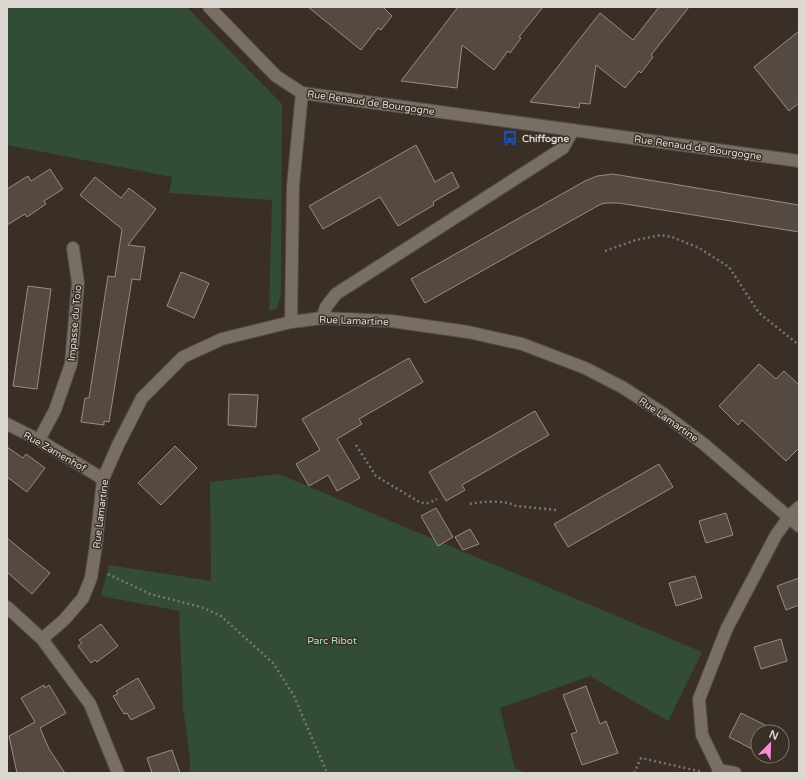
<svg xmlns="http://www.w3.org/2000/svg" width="806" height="780" font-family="'Varela Round',sans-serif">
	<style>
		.green { fill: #324c35 }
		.building { fill: #554a41; stroke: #998d83 }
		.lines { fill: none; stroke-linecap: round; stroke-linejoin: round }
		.street-casing { stroke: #554d45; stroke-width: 14 }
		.path { stroke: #7d746d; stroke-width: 2.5; stroke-dasharray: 2 3; stroke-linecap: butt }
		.street { stroke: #796e64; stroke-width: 12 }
		.labels { text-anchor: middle; stroke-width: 3; stroke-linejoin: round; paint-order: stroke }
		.street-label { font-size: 10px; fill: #ddd7d1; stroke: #392f27 }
		.poi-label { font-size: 10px; font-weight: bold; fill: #ddd7d1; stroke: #392f27; text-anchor: start }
		.park-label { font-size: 10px; fill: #aee7b3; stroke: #392f27 }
	</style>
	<rect width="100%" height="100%" fill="#392f27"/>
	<g class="green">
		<path d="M9,7H187L282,104L281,294L277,308L269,311L272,200L169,193L172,177L7,145V17Z"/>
		<path d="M279,474L702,652L668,721L590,676L500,708L515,768L526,773H190V758L183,707L179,611L101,596L109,565L211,581L210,482Z"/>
	</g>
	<g class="building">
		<path d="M308,7H383L392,16L381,30L378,28L361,50Z"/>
		<path d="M458,7H543L519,37L521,38L510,53L508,51L494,70L462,45L457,88L401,81Z"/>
		<path d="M659,7H689L651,55L653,57L641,73L639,71L625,88L596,65L590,104L580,103L579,108L530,102L600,13L633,40Z"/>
		<path d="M799,31V103L789,111L754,67Z"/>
		<path d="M416,145L435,182L452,172L459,187L433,202L434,205L398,226L380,197L323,229L309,206Z"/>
		<path d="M50,169L63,189L44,201L46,204L27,217L25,214L7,225V189L28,176L31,181Z"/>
		<path d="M613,174L799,205V232L619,203H607L601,204L425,303L411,279L585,181L597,176Z"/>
		<path d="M95,177L121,198L129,188L156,209L128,245L145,247L140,280L132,279L109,422L104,421V425L81,422L85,398H89L108,276L115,277L122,229L80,195Z"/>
		<path d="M181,272L209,283L194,318L167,306Z"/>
		<path d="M28,286L51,289L37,389L13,386Z"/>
		<path d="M409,358L423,382L359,419L362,424L337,439L360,478L337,491L328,475L309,486L296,464L320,450L302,419Z"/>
		<path d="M759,364L776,379L784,371L799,385V448L786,461L742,420L738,425L719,406Z"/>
		<path d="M229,394L258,395L256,427L228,425Z"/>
		<path d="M535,411L549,435L462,485L465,490L446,501L429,472Z"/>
		<path d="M175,446L197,468L161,505L138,483Z"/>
		<path d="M7,447L23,458L26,454L45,468L27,492L7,477Z"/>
		<path d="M659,464L673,487L568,547L554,524Z"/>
		<path d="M436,508L453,537L438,546L421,516Z"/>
		<path d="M726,513L733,535L706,543L699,521Z"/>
		<path d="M470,529L479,544L463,550L455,537Z"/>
		<path d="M7,538L50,573L32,594L7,572Z"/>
		<path d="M695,576L702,598L676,606L669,583Z"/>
		<path d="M799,578V605L786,610L777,586Z"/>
		<path d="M101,624L118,646L97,662L95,660L91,663L78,646L82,643L79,640Z"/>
		<path d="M781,639L787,661L761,669L754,647Z"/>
		<path d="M138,678L155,708L131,720L127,713L124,714L113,696L118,694L116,691Z"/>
		<path d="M44,685L45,688L49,685L66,713L40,728L49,749L65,773H17L9,736L35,722L21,698Z"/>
		<path d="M586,686L600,724L606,721L618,753L582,765L571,734L577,732L563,695Z"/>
		<path d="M741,713L765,725L761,732H758V738L752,749L729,737Z"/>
		<path d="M172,750L180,773H152L147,758Z"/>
	</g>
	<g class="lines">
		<g class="street-casing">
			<g id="street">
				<path d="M209,7L276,76L302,93L799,161"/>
				<path d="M322,318L326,307L336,294L563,148L573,130"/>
				<path d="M291,322L293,186L302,93"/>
				<path d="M7,424L39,440L103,479"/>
				<path d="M39,440L55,410L71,364L78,283L73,248"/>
				<path d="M7,607L42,639L90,704L118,773"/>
				<path d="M42,639L64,620L83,598L91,578L96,545L103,479L118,445L142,398L183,357L222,339L291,322L322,318L391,321L468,332L522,344L585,368L622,387L664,414L705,445L799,526"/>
				<path d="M719,770L735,773"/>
				<path d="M718,773L719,770L702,735L699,699L727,628L776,535L789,517L799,507"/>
			</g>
		</g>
		<g class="path">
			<path d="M605,251L636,240L661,235L672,237L699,248L729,267L759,313L799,345"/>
			<path d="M356,445L376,476L421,503H429L437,499"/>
			<path d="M470,504C482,501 506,500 516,506L556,510"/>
			<path d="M108,574L150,594L201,607L221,616L273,663L294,696L327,773"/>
			<path d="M634,773L641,758L703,772"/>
		</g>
		<use href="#street" class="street"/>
	</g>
	<defs>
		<g id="bus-bare" transform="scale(1.2)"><path d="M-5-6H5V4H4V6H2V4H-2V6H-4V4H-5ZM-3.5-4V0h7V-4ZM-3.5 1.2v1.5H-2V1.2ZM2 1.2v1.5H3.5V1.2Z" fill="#1a4fb4" stroke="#392f27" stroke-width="2.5" paint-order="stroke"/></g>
	</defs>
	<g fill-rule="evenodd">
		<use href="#bus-bare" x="510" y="138"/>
	</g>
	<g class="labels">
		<g class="street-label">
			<text transform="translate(371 102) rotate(8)" y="4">Rue Renaud de Bourgogne</text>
			<text transform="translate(698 147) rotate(8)" y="4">Rue Renaud de Bourgogne</text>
			<text transform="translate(354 320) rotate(2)" y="4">Rue Lamartine</text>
			<text transform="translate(74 323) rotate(-85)" y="4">Impasse du Toio</text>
			<text transform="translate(669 419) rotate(35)" y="4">Rue Lamartine</text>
			<text transform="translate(55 451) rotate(30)" y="4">Rue Zamenhof</text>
			<text transform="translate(100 514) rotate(-83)" y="4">Rue Lamartine</text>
		</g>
		<g class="poi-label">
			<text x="522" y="142">Chiffogne</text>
		</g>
		<g class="park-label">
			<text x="332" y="644">Parc Ribot</text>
		</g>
	</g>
	<rect width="806" height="780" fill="none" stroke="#ddd7d1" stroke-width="16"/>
	<g transform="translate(770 744) rotate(23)"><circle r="19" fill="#392f27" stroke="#7b726b"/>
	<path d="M0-3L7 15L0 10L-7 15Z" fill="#f391d5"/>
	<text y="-6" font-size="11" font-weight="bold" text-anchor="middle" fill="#ddd7d1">N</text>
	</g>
</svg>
